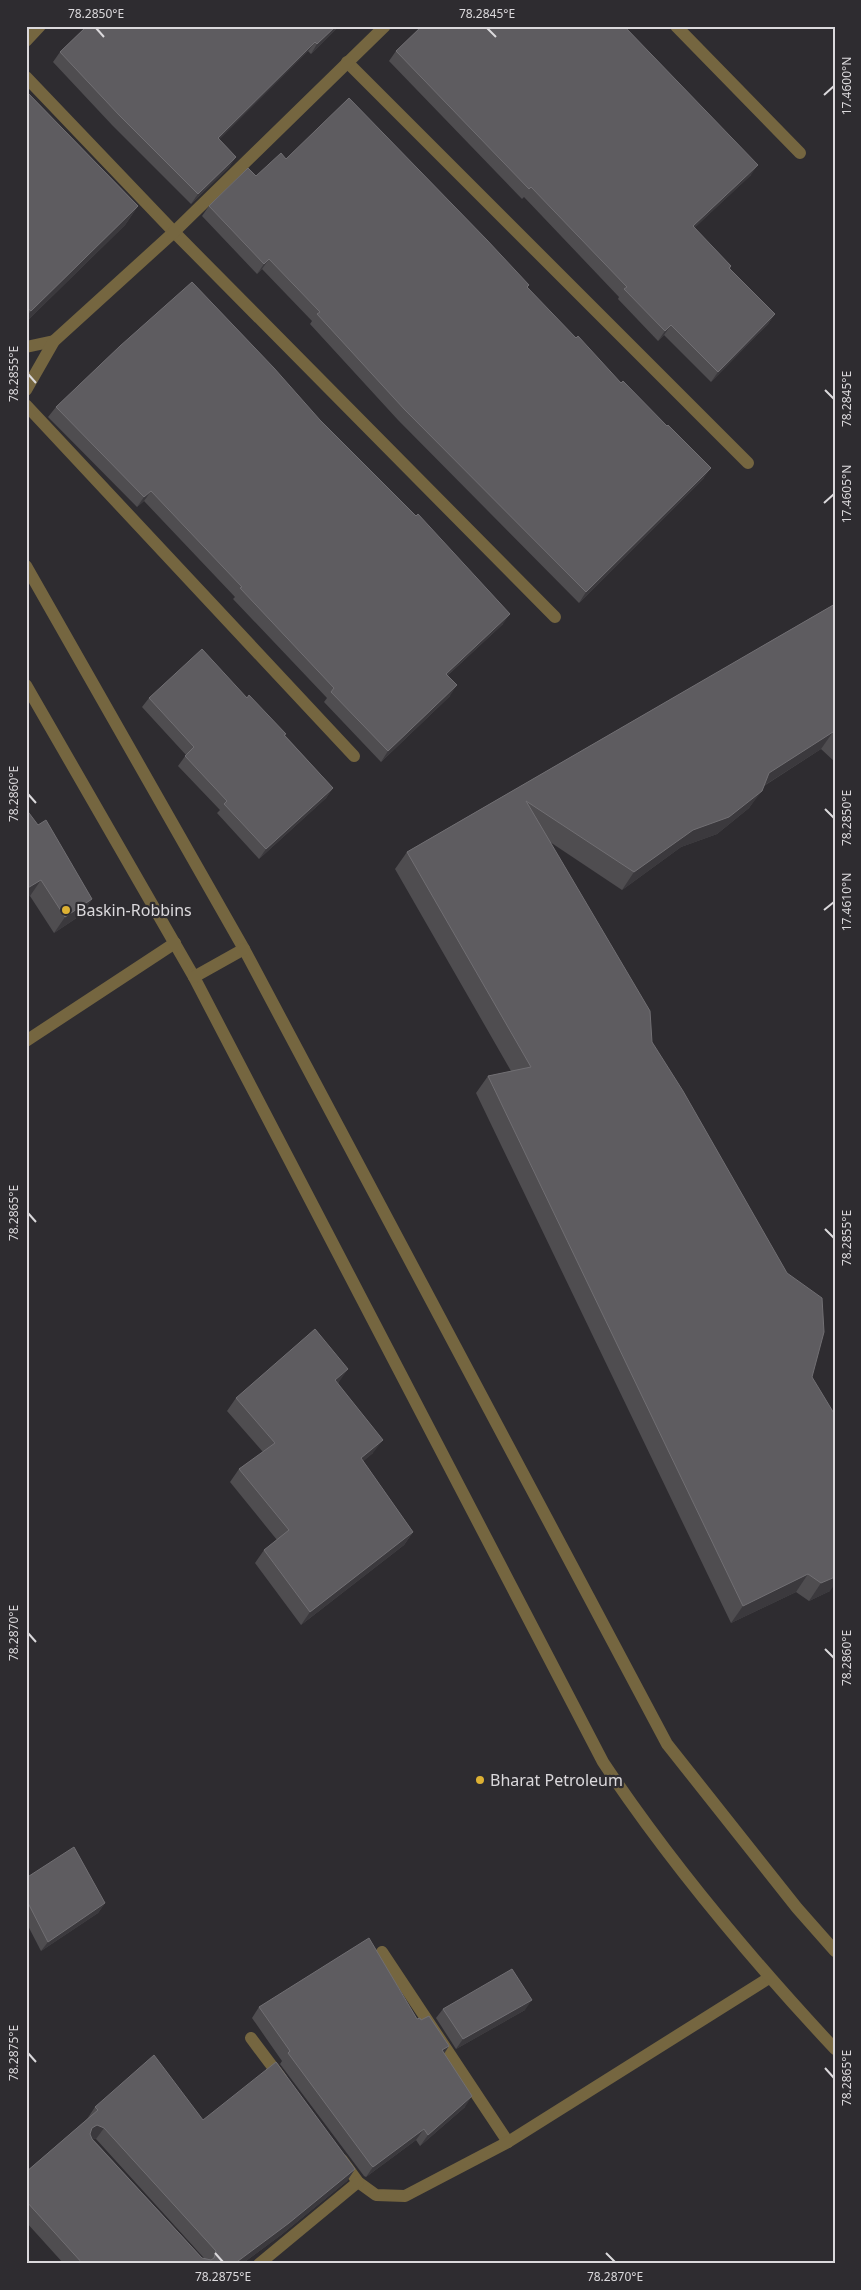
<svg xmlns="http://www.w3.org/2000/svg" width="861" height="2290" font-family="'Noto Sans',sans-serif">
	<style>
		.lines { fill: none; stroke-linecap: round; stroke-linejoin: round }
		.minor { stroke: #756640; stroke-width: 12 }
		.tertiary { stroke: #756640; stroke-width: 12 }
		.wall { fill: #4f4d50; fill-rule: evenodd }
		.shaded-wall { fill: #3b393d }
		.building { fill: #5e5c60; stroke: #716f73; fill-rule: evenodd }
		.ticks { fill: none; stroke: #dbd9dc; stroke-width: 2 }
		.poi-dot { fill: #ddb133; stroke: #2e2c30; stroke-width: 2 }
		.labels { text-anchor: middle; stroke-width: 4.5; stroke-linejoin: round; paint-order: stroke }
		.poi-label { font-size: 16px; fill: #dbd9dc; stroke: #2e2c30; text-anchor: start }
		.neatline { fill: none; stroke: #dbd9dc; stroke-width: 2 }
		.ticks-label { font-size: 12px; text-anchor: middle; fill: #dbd9dc }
	</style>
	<rect width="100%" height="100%" fill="#2e2c30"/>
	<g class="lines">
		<g class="minor">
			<path d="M676,26L800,153"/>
			<path d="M26,41L40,26"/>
			<path d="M347,62L748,463"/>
			<path d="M26,77L174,232L555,617"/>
			<path d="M26,347L54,341"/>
			<path d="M26,390L54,341L174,232L385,26"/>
			<path d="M26,405L354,756"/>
			<path d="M26,1041L175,943"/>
			<path d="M382,1952L508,2142"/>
			<path d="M251,2038L281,2078"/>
			<path d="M342,2160L358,2182L376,2195L405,2196L508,2142L769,1978"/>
			<path d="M259,2264L358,2182"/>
		</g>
		<g class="tertiary">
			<path d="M26,566L244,949L667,1744L797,1908L835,1951"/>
			<path d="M26,685L194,977L603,1762C671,1864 751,1959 835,2049"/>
			<path d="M194,977L244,949"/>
		</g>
	</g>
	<g class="wall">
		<path d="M87,26H339L311,54L308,51L219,139L236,157L229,167L191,204L112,125L53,62L60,52Z"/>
		<path d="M396,51L751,175L694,228L731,266L730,269L775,314L768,324L711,382L664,335L658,341L618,299L619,297L524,197L522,199L389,61Z"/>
		<path d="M26,91L138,206L125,225L26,322Z"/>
		<path d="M286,159L527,288L704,478L579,603L398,420L310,324L312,321L262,269L257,274L202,216L209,206L256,176Z"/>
		<path d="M56,407L503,624L447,676L450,696L381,762L324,702L327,698L233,599L235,597L144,501L137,507L48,417Z"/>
		<path d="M835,604V762L821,749L764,786L749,808L717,834L681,847L622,890L550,842L652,1042L812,1377L830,1591L809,1601L796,1592L731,1623L476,1093L488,1076L511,1071L395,869L407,852Z"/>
		<path d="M149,698H247L285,735L333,788L326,798L259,859L217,813L220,810L178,766L186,755L142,707Z"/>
		<path d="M38,825L92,899L81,915L54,933L30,896Z"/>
		<path d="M339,1382L338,1383L373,1453L363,1461L413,1532L404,1545L301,1625L255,1563L264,1550L277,1540L230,1482L239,1469L263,1452L227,1411L236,1398Z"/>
		<path d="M26,1878L105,1903L98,1913L41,1951L26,1922Z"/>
		<path d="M259,2007L417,2019L444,2054L465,2107L420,2146L416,2140L366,2177L364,2176L280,2064L282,2061L252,2018Z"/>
		<path d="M443,2009L525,2010L456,2049L436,2018Z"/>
		<path d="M95,2107L203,2120L355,2169L347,2181L281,2235L242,2264H64L26,2222V2172L87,2119ZM92,2138L96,2139L204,2258H202Z"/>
	</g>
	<g class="shaded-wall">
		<path d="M336,26H339L311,54L317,44Z"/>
		<path d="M315,42L308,51L211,148L218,138Z"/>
		<path d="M236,157L229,167L191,204L198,194Z"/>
		<path d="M758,165L751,175L686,236L693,226Z"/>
		<path d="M138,206L125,225L26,322V317L31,311Z"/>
		<path d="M269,259L262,269L257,274L264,264Z"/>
		<path d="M775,314L768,324L711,382L718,372Z"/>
		<path d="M671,325L664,335L658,341L665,331Z"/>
		<path d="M711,468L704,478L579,603L586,592Z"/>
		<path d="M151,491L144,501L137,507L144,497Z"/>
		<path d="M510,614L503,624L438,684L446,674Z"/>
		<path d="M457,685L450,696L381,762L388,751Z"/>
		<path d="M833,732L821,749L757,790L769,773Z"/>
		<path d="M333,788L326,798L259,859L266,849Z"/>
		<path d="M762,791L749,808L717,834L681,847L622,890L634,872L693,830Z"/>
		<path d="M41,880L30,896L26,898V889Z"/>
		<path d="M92,899L81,915L54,933L65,917Z"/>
		<path d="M348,1369L339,1382L326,1393L335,1380Z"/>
		<path d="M383,1440L373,1453L352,1471L361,1458Z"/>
		<path d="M413,1532L404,1545L301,1625L310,1612Z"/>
		<path d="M808,1574L796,1592L731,1623L743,1606Z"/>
		<path d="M835,1577V1584L830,1591L809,1601L821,1583Z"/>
		<path d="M105,1903L98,1913L41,1951L48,1942Z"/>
		<path d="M532,2000L525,2010L456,2049L463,2039Z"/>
		<path d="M449,2046L442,2057V2050Z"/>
		<path d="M472,2096L465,2107L420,2146L428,2135Z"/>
		<path d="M97,2125L104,2128L96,2139L89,2137L92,2128Z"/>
		<path d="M424,2129L416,2140L366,2177L373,2167Z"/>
		<path d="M355,2169L347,2181L281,2235L242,2264H234Z"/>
	</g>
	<g class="building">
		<path d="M87,26H336L317,44L315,42L218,138L236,157L198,194L119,115L60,52Z"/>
		<path d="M422,26H624L758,165L693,226L731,266L729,268L775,314L718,372L671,325L665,331L624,289L627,287L531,187L529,189L396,51Z"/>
		<path d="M26,91L138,206L31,311L26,307Z"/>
		<path d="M349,98L487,240L529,285L527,287L576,338L578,336L621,383L623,381L667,426L668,425L711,468L586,592L405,410L317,314L320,312L269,259L264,264L209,206L248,168L256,176L281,153L286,159Z"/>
		<path d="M192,282L274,368L320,420L416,516L418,514L510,614L446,674L457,685L388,751L331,692L334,688L240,588L242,587L151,491L144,497L56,407L120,346Z"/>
		<path d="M835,604V733L833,732L769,773L762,791L729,817L693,830L634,872L526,801L650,1011L652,1042L683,1091L787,1273L822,1298L824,1332L812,1377L835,1415V1577L821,1583L808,1574L743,1606L488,1076L531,1067L407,852Z"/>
		<path d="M202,649L247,698L249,695L286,734L284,735L333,788L266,849L224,804L227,801L185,756L194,747L149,698Z"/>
		<path d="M26,809L38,825L46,820L92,899L65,917L41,880L26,889Z"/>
		<path d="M315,1329L348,1369L335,1380L383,1440L361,1458L413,1532L310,1612L264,1550L289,1530L239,1469L275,1443L236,1398Z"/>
		<path d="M74,1847L105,1903L48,1942L26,1899V1878Z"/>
		<path d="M369,1938L417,2019L420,2018L421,2020L429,2016L449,2046L442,2050L472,2096L428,2135L424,2129L373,2167L371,2165L288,2053L290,2051L259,2007Z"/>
		<path d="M512,1969L532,2000L463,2039L443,2009Z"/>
		<path d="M154,2055L203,2120L276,2062L355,2169L289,2223L234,2264H83L26,2201V2172L98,2110L95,2107ZM97,2125L104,2128L216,2251L214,2258L211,2260L202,2258L92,2139L90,2134L92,2128Z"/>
	</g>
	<path class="ticks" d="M96,28L104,37M487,28L496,37M824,95L834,86M28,374L36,383M825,390L834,399M824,503L834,494M28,794L36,803M825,809L834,818M824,910L834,902M28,1213L36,1222M825,1229L834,1238M28,1633L36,1642M825,1649L834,1658M28,2053L36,2062M825,2068L834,2078M215,2253L223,2262M606,2253L615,2262"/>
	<g class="poi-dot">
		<circle cx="66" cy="910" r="5"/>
		<circle cx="480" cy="1780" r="5"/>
	</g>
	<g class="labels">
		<g class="poi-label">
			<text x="76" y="916">Baskin-Robbins</text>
			<text x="490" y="1786">Bharat Petroleum</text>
		</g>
	</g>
	<rect width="861" height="2290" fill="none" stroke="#2e2c30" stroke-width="55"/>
	<rect x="28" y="28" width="806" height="2234" class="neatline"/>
	<g class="ticks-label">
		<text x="96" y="18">78.2850°E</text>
		<text x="487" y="18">78.2845°E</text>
		<text transform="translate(847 86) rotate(-90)" y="4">17.4600°N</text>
		<text transform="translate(14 374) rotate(-90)" y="4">78.2855°E</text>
		<text transform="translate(847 399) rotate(-90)" y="4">78.2845°E</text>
		<text transform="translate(847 494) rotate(-90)" y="4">17.4605°N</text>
		<text transform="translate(14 794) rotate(-90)" y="4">78.2860°E</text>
		<text transform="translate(847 818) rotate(-90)" y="4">78.2850°E</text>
		<text transform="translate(847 902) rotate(-90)" y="4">17.4610°N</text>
		<text transform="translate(14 1213) rotate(-90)" y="4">78.2865°E</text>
		<text transform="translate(847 1238) rotate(-90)" y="4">78.2855°E</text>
		<text transform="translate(14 1633) rotate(-90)" y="4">78.2870°E</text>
		<text transform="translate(847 1658) rotate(-90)" y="4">78.2860°E</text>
		<text transform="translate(14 2053) rotate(-90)" y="4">78.2875°E</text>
		<text transform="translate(847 2078) rotate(-90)" y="4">78.2865°E</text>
		<text x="223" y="2281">78.2875°E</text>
		<text x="615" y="2281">78.2870°E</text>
	</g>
</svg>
